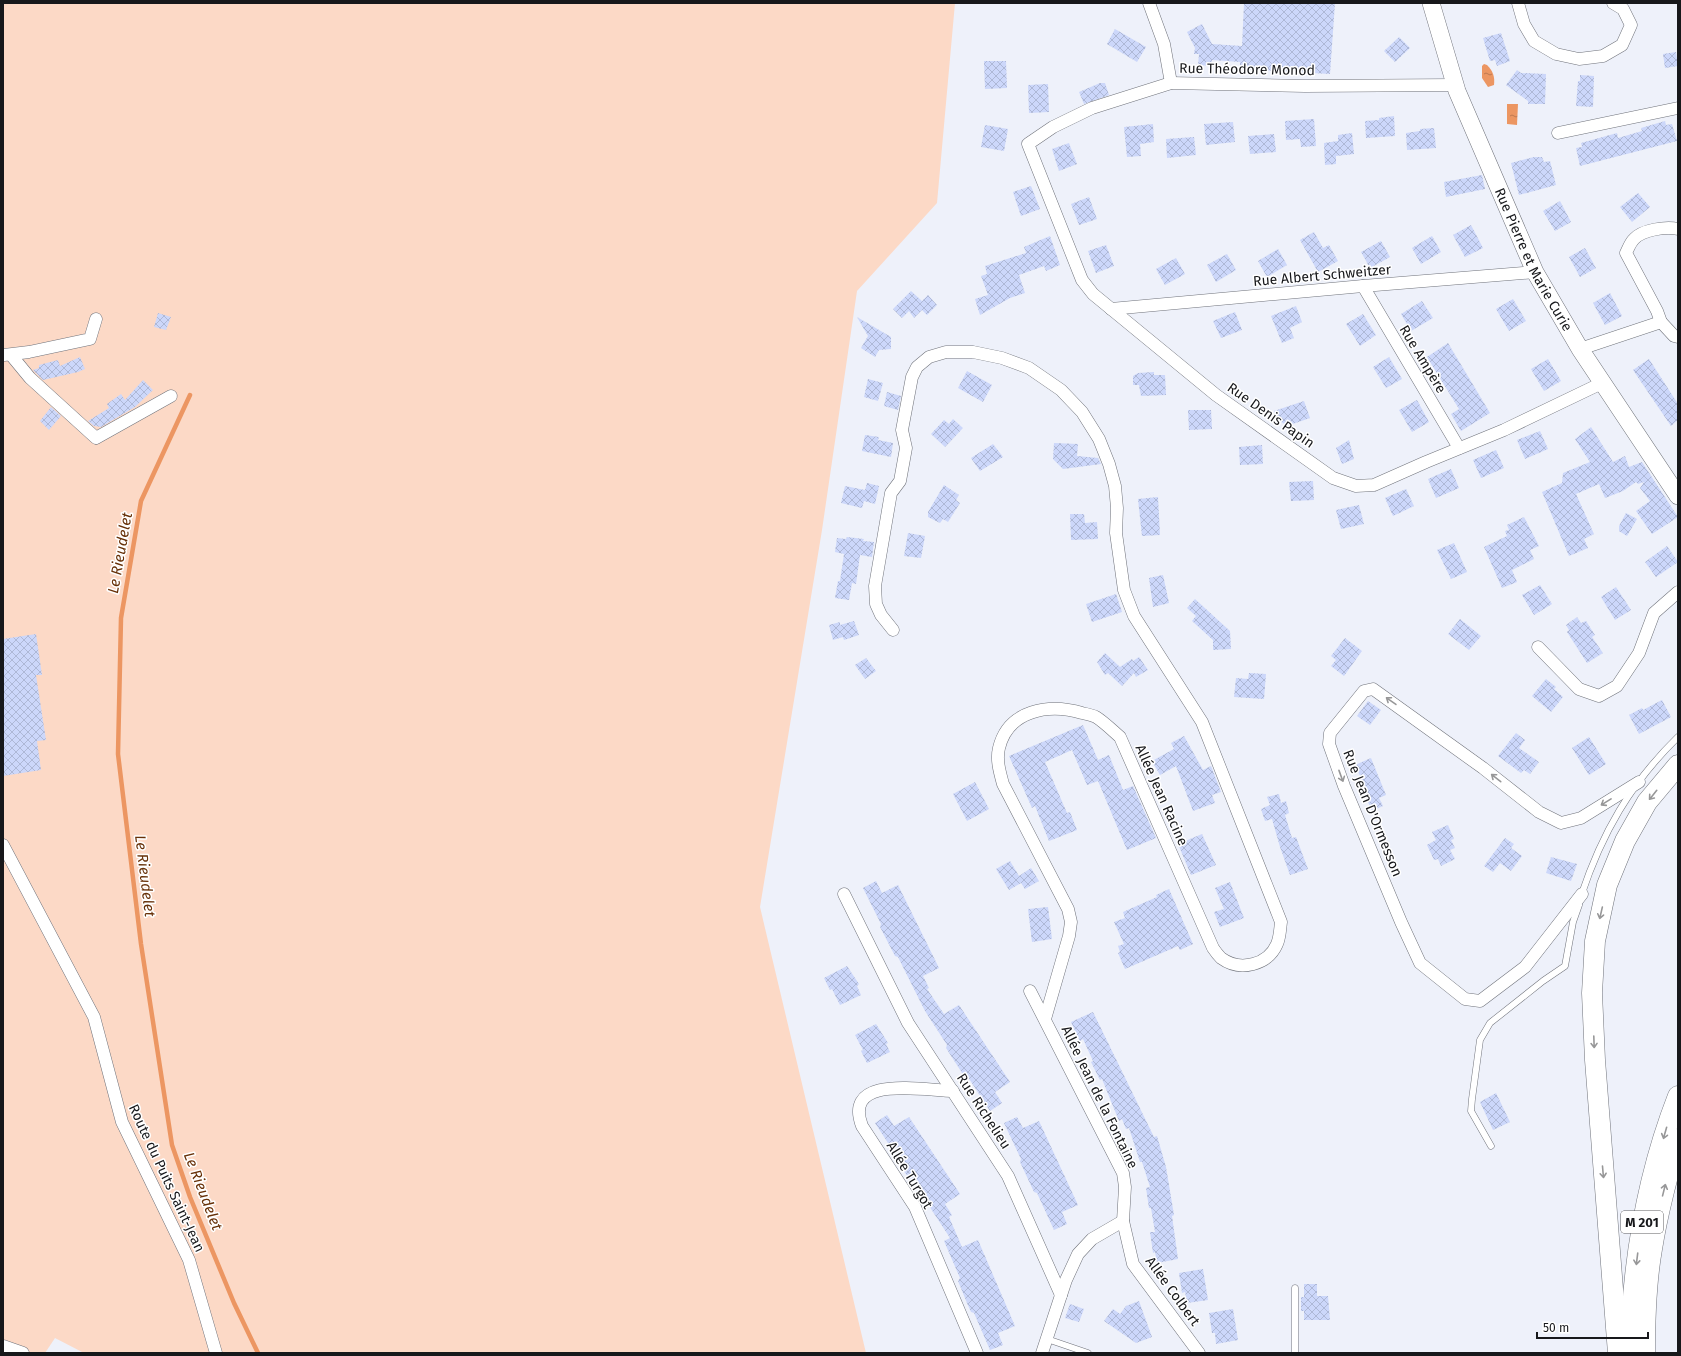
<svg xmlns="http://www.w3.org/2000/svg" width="1681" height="1356" font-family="'Fira Sans',sans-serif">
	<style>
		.green { fill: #fcd9c6 }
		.water { fill: url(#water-ripples) }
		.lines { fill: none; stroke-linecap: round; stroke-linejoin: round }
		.stream { stroke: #ec9662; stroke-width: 4.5 }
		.building { fill: url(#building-cross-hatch) }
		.service-casing { stroke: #70737b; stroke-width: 7 }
		.minor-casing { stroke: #70737b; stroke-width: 13 }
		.secondary-casing { stroke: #70737b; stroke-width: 18 }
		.trunk-casing { stroke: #70737b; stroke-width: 21 }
		.service { stroke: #fff; stroke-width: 6 }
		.minor { stroke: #fff; stroke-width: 12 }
		.secondary { stroke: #fff; stroke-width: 17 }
		.trunk { stroke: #fff; stroke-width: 20 }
		.oneway { stroke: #979798 }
		.labels { text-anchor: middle; stroke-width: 3; stroke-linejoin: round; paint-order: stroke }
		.shield { fill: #fff; stroke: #5d5d5f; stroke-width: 1 }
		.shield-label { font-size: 13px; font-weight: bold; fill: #17181b }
		.street-label { font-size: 14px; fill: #17181b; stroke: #fff }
		.water-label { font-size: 15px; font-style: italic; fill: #673007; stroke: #fff }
	</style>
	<defs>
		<pattern id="water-ripples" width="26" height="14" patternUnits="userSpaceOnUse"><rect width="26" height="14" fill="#ec9662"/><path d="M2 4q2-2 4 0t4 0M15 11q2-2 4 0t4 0" fill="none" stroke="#be7950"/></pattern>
		<pattern id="building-cross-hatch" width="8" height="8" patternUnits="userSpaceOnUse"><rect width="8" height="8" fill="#ccd7fa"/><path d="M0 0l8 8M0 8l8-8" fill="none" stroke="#aeb8d6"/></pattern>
	</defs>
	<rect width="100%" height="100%" fill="#eef1fa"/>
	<path class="green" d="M3,3H955L937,203L857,291L822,530L760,907L866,1353H84L55,1338L45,1353H3Z"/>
	<g class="water">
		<path d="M1484,64L1487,65C1493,71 1495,77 1494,85L1488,87L1482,78V66Z"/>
		<path d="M1507,104H1518L1517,125L1507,124Z"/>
	</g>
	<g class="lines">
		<path class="stream" d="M190,395L141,501L121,618L118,754L141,944L172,1145L190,1197L234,1303L258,1353"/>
	</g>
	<g class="building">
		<path d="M1244,3H1335L1330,74L1240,69V62L1212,60L1211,66L1198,65L1199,54H1194L1195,48L1187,32L1202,24L1212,44L1242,46Z"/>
		<path d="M1115,29L1146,47L1137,62L1107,44Z"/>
		<path d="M1501,33L1510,61L1497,66L1495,60L1490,61L1483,38Z"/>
		<path d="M1399,37L1410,48L1395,62L1384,51Z"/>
		<path d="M1676,52L1678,66L1665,68L1663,54Z"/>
		<path d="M984,61H1006L1007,88L985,89Z"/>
		<path d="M1517,70L1521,73L1546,74L1545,104H1528V101L1506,85Z"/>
		<path d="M1580,75L1594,76L1593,107L1576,106L1578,81H1580Z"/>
		<path d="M1100,83H1105L1109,95L1084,104L1079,92Z"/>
		<path d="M1048,84L1049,112L1029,113L1028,85Z"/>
		<path d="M1394,116L1395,136L1366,138L1365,121L1379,120V118Z"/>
		<path d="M1314,119L1316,146L1301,147L1300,139L1286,140L1285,121Z"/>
		<path d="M1665,121L1666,125L1672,124L1677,141L1580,166L1576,148L1582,147L1581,143L1617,133L1618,138L1642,131L1641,128Z"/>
		<path d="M1233,122L1235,142L1206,145L1204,124Z"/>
		<path d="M1153,124L1154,142L1140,144L1141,156L1127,157L1124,127Z"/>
		<path d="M985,125L1008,129L1004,151L981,147Z"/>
		<path d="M1434,128L1436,148L1407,150L1406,133L1420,131V129Z"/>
		<path d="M1352,133L1354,154L1336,156V164L1325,165L1324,143L1338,141V135Z"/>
		<path d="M1274,134L1276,152L1250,154L1248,136Z"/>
		<path d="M1194,137L1196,155L1167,158L1166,139Z"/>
		<path d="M1069,143L1077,164L1059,171L1052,149Z"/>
		<path d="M1534,157H1542L1544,162L1550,161L1556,185L1519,195L1511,163Z"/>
		<path d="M1482,175L1485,189L1446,197L1444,182Z"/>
		<path d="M1031,186L1040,209L1021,216L1013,192Z"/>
		<path d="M1638,193L1650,207L1632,222L1620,207Z"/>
		<path d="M1089,197L1097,219L1079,225L1071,204Z"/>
		<path d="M1560,201L1571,222L1555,231L1543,211Z"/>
		<path d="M1471,225L1483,248L1465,257L1453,235Z"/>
		<path d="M1314,232L1323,248L1329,245L1338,261L1318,272L1300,240Z"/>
		<path d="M1050,236L1060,265L1046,271L1044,266L1019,275L1025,293L1010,298L980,315L975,299L988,295L981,276L987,274L985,266L1026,253L1024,247Z"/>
		<path d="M1432,236L1441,252L1421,264L1412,248Z"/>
		<path d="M1381,241L1390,257L1370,268L1361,252Z"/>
		<path d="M1106,245L1114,266L1096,273L1088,251Z"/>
		<path d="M1585,248L1596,268L1580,277L1569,257Z"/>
		<path d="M1278,249L1287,265L1267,277L1258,261Z"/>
		<path d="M1227,254L1236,270L1216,282L1207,265Z"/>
		<path d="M1176,258L1185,274L1165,285L1156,269Z"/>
		<path d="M911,291L922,301L928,295L937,305L927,315L922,310L914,318L909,311L902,318L893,309Z"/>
		<path d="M1610,293L1622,316L1605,325L1593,303Z"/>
		<path d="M1513,299L1526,321L1509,331L1496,309Z"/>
		<path d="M1422,301L1433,318L1411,331L1401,314Z"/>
		<path d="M1296,306L1302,322L1290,328L1294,338L1282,343L1271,316Z"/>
		<path d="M1235,312L1242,330L1221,338L1213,321Z"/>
		<path d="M158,313L171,317L166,330L154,327Z"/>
		<path d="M1363,314L1376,335L1360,346L1346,324Z"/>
		<path d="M857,317L891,337V349L879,350L875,357L861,348L868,336Z"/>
		<path d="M1448,343L1490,413L1461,431L1451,414L1459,409L1427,357Z"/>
		<path d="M80,357L85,369L78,372L43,380L33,370L39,368V365L58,360L60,366Z"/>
		<path d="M1389,357L1402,379L1386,388L1373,367Z"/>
		<path d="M1548,359L1561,381L1544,391L1531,369Z"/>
		<path d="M1649,359L1678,404V420L1671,426L1633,370Z"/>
		<path d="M967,371L992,385L983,402L958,388Z"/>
		<path d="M1154,372V375H1165L1166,395L1141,396L1139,385H1133V376L1138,373Z"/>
		<path d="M868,379L883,383L878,401L864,397Z"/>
		<path d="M143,380L153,390L135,407L101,427L94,426L88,421L109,408L107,404L121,394L125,400Z"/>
		<path d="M887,392L901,396L898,410L884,406Z"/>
		<path d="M1417,400L1429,422L1412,432L1399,410Z"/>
		<path d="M1304,401L1310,418L1287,426L1276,418L1274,411Z"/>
		<path d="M51,407L61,416L49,430L40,421Z"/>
		<path d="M1188,410H1211L1212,429L1189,430Z"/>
		<path d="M953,419L963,428L945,447L931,434L944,420L949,424Z"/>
		<path d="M1591,427L1613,462L1625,456L1629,467L1642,462L1678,517L1652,534L1636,511L1650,501L1640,488L1644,482L1638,484L1636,482L1623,491L1605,498L1599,484L1576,494L1594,534L1584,539L1588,548L1569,556L1542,492L1562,483L1563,473L1590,462L1575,439Z"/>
		<path d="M1540,431L1548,449L1525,459L1517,440Z"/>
		<path d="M865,435L879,437L878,440L893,443L891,457L862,451Z"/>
		<path d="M1349,440L1354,459L1342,464L1336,448Z"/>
		<path d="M1054,443L1078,444L1077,456L1098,458L1101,464L1063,469L1053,459Z"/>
		<path d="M993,444L1003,457L980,471L971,458Z"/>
		<path d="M1262,445L1263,464L1240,465L1239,447Z"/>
		<path d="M1496,450L1504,468L1481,478L1473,460Z"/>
		<path d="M1451,469L1459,488L1436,498L1428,479Z"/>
		<path d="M1313,481L1314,500L1291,501L1289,482Z"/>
		<path d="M867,483L879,486L875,504L864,501L862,508L841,503L845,486L865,490Z"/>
		<path d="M944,485L959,495L956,500L960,503L948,522L943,519L940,523L928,517V512Z"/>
		<path d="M1406,489L1414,506L1393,516L1385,498Z"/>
		<path d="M1158,497L1160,535L1142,536L1138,499Z"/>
		<path d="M1359,505L1364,524L1341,529L1336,510Z"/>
		<path d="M1626,513L1637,519L1627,536L1619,531V526Z"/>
		<path d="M1070,514H1084L1085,523L1097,522L1098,539L1071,540Z"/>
		<path d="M1524,517L1539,546L1530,550L1534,559L1512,570L1517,582L1502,588L1484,547L1507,536L1505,531L1509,530L1507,525Z"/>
		<path d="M908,533L925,536L921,558L904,556Z"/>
		<path d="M847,537L864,539L863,541L874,542L872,557L860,555L856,584L852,583L849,600L835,598L838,581H840L844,554L835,552L837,538L846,539Z"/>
		<path d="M1454,543L1467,572L1451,579L1437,550Z"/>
		<path d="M1667,546L1678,562L1656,577L1645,562Z"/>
		<path d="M1163,575L1169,603L1153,607L1149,578Z"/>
		<path d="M1540,585L1552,604L1534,615L1522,595Z"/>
		<path d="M1616,587L1631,610L1615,620L1601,597Z"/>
		<path d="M1116,594L1122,612L1092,622L1086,604Z"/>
		<path d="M1195,599L1230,631L1231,649L1213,650V640L1192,621L1196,616L1187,608Z"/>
		<path d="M1577,617L1581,623L1586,621L1595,635L1592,637L1603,653L1587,663L1567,632L1569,630L1566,625Z"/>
		<path d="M1460,619L1481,636L1469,650L1448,634Z"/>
		<path d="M854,621L859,635L844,640L843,637L833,640L829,625L840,622V625Z"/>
		<path d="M36,634L42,675H36L46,740L37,741L41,770L3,776V639Z"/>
		<path d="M1345,638L1362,651L1344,676L1331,666L1336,660L1331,656Z"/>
		<path d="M1105,653L1120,667L1132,659L1133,661L1139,657L1148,670L1136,677L1134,673L1122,686L1108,673L1105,675L1097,662Z"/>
		<path d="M866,658L876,671L865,679L855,665Z"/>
		<path d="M1249,673L1266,674L1264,699L1234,697L1236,678L1248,679Z"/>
		<path d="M1546,679L1556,687L1554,689L1563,697L1551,712L1532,696Z"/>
		<path d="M1662,700L1671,717L1639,734L1629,715L1642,708L1643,710Z"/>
		<path d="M1368,701L1381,710L1370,725L1357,716Z"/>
		<path d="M1083,725L1098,760L1109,755L1123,790L1133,786L1156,838L1127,850L1098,781L1087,785L1072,750L1045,762L1067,813L1070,812L1077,830L1049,841L1035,806L1032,808L1009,756Z"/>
		<path d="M1516,733L1525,740L1519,748L1539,762L1530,774L1524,770L1521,773L1498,756Z"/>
		<path d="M1184,736L1203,770L1211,766L1221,792L1212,795L1215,803L1193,811L1176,766L1160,775L1152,761L1174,749L1171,743Z"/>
		<path d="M1589,737L1606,764L1589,775L1572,748Z"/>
		<path d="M1371,758L1386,795L1379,798L1383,806L1372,811L1358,779L1361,778L1355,765Z"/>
		<path d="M975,782L989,809L967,821L953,794Z"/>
		<path d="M1279,794L1281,803L1286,801L1289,813L1285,815L1292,838L1296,837L1308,869L1290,875L1280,847L1272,819L1265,821L1261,809L1270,805L1267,797Z"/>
		<path d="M1448,825L1454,839L1451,840L1455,848L1450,850L1455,859L1441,866L1438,859L1434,860L1427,845L1436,840L1432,832Z"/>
		<path d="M1202,834L1216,865L1191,875L1178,844Z"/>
		<path d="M1505,838L1514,844L1511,848L1522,856L1511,871L1500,863L1493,872L1484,866Z"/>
		<path d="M1551,857L1577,864L1571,881L1546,873Z"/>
		<path d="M1010,861L1019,876L1031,868L1039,881L1025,889L1021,883L1009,890L996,869Z"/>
		<path d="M876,881L882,893L898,885L939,968L923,976L929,988L927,989L944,1014L959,1005L1010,1082L995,1092L1002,1103L990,1111L968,1077L964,1076L946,1048L947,1045L925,1011L898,957L895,956L880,927L881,924L863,888Z"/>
		<path d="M1230,882L1244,918L1220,927L1214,912L1224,909L1215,888Z"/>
		<path d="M1169,889L1193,944L1180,950L1178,946L1125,969L1118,953L1120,952L1118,946L1124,944L1114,922L1125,918L1123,912L1157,897L1156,895Z"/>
		<path d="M1048,907L1052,939L1032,942L1028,909Z"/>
		<path d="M847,966L859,984L857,986L861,995L840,1005L832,989L830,990L824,978Z"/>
		<path d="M1093,1012L1154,1137L1157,1136L1166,1167L1174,1215L1172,1216L1178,1259L1157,1263L1155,1252L1153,1253L1150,1232H1155L1151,1208H1149L1146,1188L1150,1187L1142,1162H1140L1129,1128L1126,1129L1122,1119L1119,1121L1102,1079L1100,1080L1091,1062L1093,1061L1083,1039L1080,1041L1071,1022Z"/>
		<path d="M876,1024L888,1043L886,1044L890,1052L867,1063L861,1051L863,1050L855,1035Z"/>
		<path d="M1496,1093L1510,1122L1493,1130L1480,1102Z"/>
		<path d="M887,1115L894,1126L909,1117L960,1194L945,1204L952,1215L949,1217L962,1247L978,1240L1015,1326L998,1333L1003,1345L990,1350L974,1313L971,1312L967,1303L958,1281L960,1278L944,1241L950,1238L918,1189L915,1188L902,1168L897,1160V1157L875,1123Z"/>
		<path d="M1017,1117L1023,1128L1039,1121L1078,1205L1062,1212L1067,1224L1054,1230L1037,1193L1034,1192L1020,1162L1021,1159L1004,1123Z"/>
		<path d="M1203,1269L1208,1300L1187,1303L1185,1292L1182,1293L1179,1273Z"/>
		<path d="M1304,1284H1317V1296H1328L1330,1320H1304V1311H1301V1297H1304Z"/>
		<path d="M1139,1301L1152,1337L1136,1343L1104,1321L1113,1309L1120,1314L1126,1306Z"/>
		<path d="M1070,1304L1084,1309L1079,1322L1065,1318Z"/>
		<path d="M1233,1309L1238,1340L1216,1344L1215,1333H1212L1209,1313Z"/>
	</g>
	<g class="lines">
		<g class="service-casing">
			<g id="service">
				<path d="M1581,896C1602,833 1630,784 1678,737"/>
				<path d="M1491,1146L1471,1111L1472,1099L1480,1040L1490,1023L1543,981L1565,966L1573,922L1579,905"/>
				<path d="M1047,1339L1088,1353"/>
				<path d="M1295,1353V1288"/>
			</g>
		</g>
		<g class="minor-casing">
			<g id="minor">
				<path d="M1149,3L1164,44L1171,83"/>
				<path d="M1518,3L1524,24L1534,41L1556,54L1579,59L1603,56L1622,45L1631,25L1623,9L1613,3"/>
				<path d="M1455,85L1305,86L1171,83L1092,108L1053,127L1028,144L1082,280L1093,294L1216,395L1333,478L1356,486L1374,485L1426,462L1504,430L1602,383"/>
				<path d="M1558,133L1678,108"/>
				<path d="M1678,229C1666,226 1642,230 1634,239C1630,243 1628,249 1626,253L1657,311L1661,322L1674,336L1678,337"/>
				<path d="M1363,286L1459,448"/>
				<path d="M1111,309L1363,286L1535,272"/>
				<path d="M1580,349L1661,322"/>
				<path d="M4,355L29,352L90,339L96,319"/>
				<path d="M11,355L30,378L96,438L171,396"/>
				<path d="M893,630L881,615L876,604L875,586L891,493L900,481L906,448L902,430L912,377L917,367L929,357L946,352H973L1002,358L1029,368L1061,390L1082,412L1099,439L1109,464L1115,486L1117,508L1116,533L1124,590L1134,616L1202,722L1281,922C1280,930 1280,937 1277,944C1268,965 1240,972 1221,958C1218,955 1215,951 1213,948L1120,737C1112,730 1104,722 1096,717C1092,715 1086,714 1082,713C1049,703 1008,710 999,748C996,760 1000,773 1003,784L1068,909L1071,922L1069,936L1045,1019"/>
				<path d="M1538,647L1579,689L1599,696L1617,686L1639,653L1654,613L1678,592"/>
				<path d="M3,845L94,1017L122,1122L189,1260L216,1353"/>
				<path d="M844,894L908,1023L1008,1176L1061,1295"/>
				<path d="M1582,894L1525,967L1480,1001L1465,999L1420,963L1401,922L1344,786L1329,744L1330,733L1364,691L1373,689L1483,768L1539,812L1561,823L1581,818L1639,782"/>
				<path d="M1030,991L1123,1173L1125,1187L1123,1221L1133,1264L1199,1353"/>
				<path d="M953,1091C926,1091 842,1073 862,1126L915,1207L977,1353"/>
				<path d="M3,1346L23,1353"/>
				<path d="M1042,1353L1066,1280L1078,1254L1092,1239L1123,1221"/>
			</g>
		</g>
		<g class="secondary-casing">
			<g id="secondary">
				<path id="s1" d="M1431,3L1457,91L1535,272L1580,349L1678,496"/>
			</g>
		</g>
		<g class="trunk-casing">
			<g id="trunk">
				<path d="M1618,1353L1595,1060L1592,993L1595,941L1607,885L1625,841L1647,802L1678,765"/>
				<path d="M1630,1353C1632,1265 1646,1178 1678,1096"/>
				<path d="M1645,1353C1645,1318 1646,1283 1652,1249C1658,1211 1668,1175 1678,1139"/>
			</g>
		</g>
		<use href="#service" class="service"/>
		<use href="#minor" class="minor"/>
		<use href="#secondary" class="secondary"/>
		<use href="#trunk" class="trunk"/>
	</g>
	<defs><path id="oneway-shaft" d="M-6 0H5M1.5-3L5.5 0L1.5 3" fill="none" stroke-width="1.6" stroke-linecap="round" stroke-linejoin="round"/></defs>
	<g class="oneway">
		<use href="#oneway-shaft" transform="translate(1391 701) rotate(-145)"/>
		<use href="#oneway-shaft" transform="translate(1341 776) rotate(70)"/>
		<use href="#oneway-shaft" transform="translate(1496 778) rotate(-142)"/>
		<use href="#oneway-shaft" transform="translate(1653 795) rotate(129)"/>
		<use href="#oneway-shaft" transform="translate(1606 802) rotate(148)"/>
		<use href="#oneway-shaft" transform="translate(1601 913) rotate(103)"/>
		<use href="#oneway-shaft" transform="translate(1594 1042) rotate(88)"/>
		<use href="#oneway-shaft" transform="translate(1665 1133) rotate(106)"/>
		<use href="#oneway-shaft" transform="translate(1603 1172) rotate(85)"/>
		<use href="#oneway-shaft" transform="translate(1664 1190) rotate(-76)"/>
		<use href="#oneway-shaft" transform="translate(1637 1259) rotate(97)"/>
	</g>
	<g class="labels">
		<rect class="shield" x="1621" y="1211" width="42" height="22" rx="3"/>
		<g class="shield-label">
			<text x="1642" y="1227">M 201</text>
		</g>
		<g class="street-label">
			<text transform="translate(1247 69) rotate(1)" y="5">Rue Théodore Monod</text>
			<text dy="5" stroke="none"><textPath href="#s1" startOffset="277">Rue Pierre et Marie Curie</textPath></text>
			<text transform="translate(1322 275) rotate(-5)" y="5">Rue Albert Schweitzer</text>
			<text transform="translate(1423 359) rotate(59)" y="5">Rue Ampère</text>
			<text transform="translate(1271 415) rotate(35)" y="5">Rue Denis Papin</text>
			<text transform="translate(1162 795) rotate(66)" y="5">Allée Jean Racine</text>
			<text transform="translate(1373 813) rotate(68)" y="5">Rue Jean D'Ormesson</text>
			<text transform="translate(1100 1097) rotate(64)" y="5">Allée Jean de la Fontaine</text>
			<text transform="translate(984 1111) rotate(57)" y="5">Rue Richelieu</text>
			<text transform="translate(910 1175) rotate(59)" y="5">Allée Turgot</text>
			<text transform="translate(167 1178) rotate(65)" y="5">Route du Puits Saint-Jean</text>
			<text transform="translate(1173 1291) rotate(54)" y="5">Allée Colbert</text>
		</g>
		<g class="water-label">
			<text transform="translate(120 553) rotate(-80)" y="5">Le Rieudelet</text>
			<text transform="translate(145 876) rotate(83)" y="5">Le Rieudelet</text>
			<text transform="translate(203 1191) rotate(69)" y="5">Le Rieudelet</text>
		</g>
	</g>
	<rect width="1681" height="1356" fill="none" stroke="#17181b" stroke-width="8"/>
	<path d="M1537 1332v6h111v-6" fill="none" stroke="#17181b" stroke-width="2"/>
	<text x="1543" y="1332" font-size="12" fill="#17181b" stroke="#ffffff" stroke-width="3" paint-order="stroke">50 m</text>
</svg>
